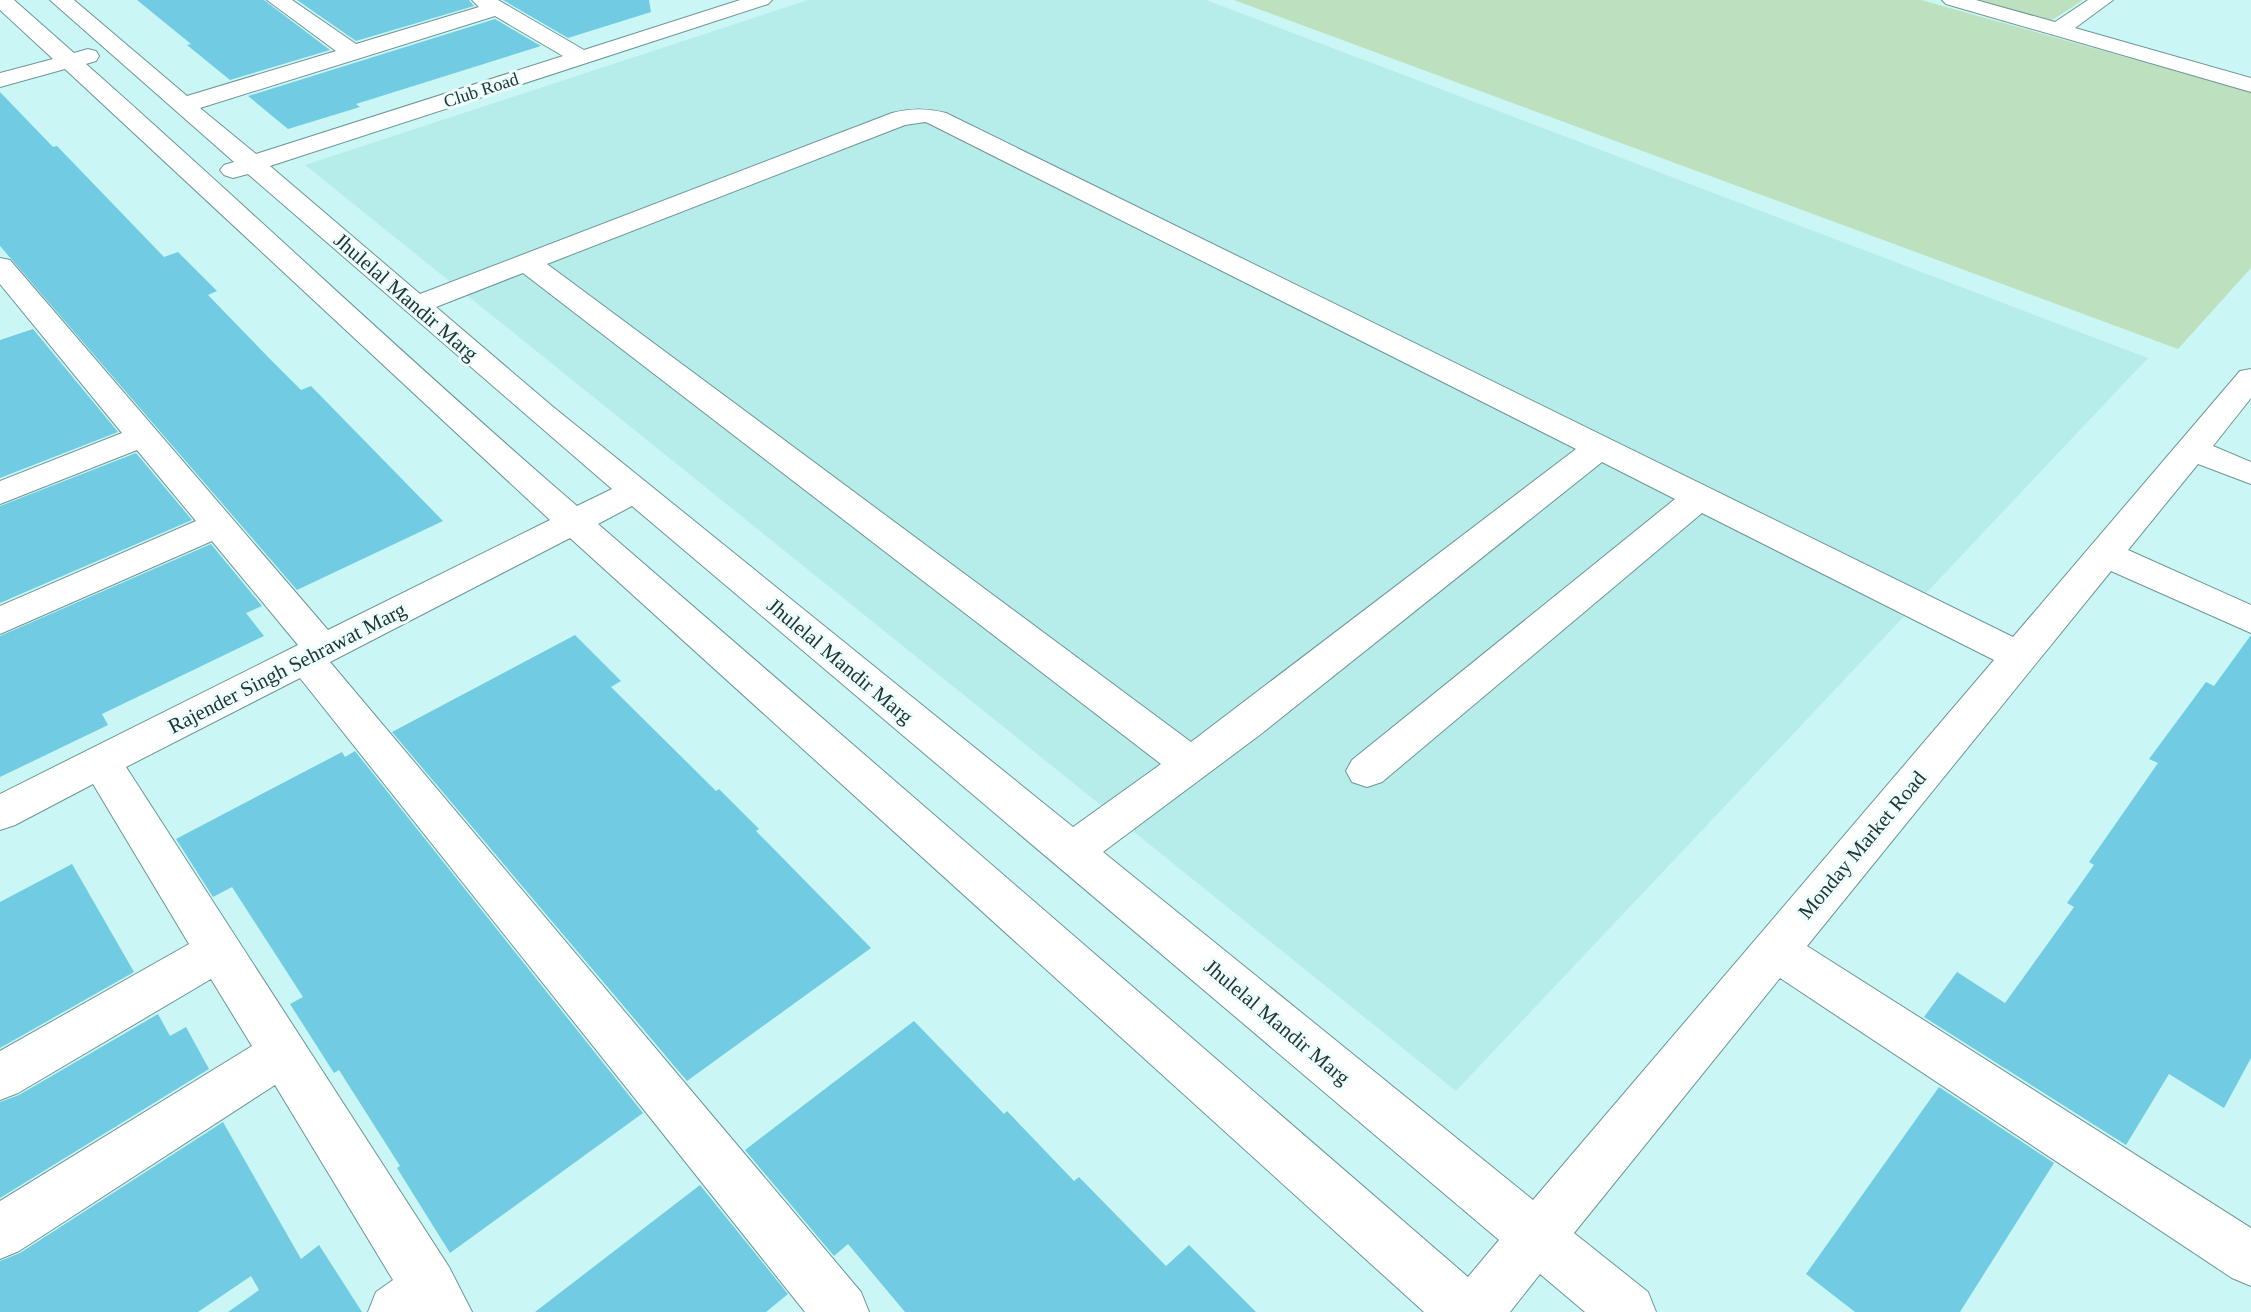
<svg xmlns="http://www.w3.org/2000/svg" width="2251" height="1312" font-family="'Times New Roman',serif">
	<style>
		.built { fill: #b6edeb }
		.green { fill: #bde0bf }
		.building { fill: #71cbe2 }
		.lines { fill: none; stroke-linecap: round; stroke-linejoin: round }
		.minor-casing { stroke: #6c9694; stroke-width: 2 }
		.minor { fill: #fff; fill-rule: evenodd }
		.labels { text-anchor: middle; stroke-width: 6; stroke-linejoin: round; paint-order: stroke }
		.far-street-label { font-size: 18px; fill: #223433; stroke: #ecfefd }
		.street-label { font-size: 21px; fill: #223433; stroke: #ecfefd }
	</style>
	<rect width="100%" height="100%" fill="#caf7f5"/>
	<path class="built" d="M808,0H1206L2148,358L1456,1091L305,165Z"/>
	<g class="green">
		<path d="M1234,0H1921L2251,92V268L2178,349Z"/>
		<path d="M1970,0H2083L2049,22Z"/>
	</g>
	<g class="building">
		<path d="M137,0H264L330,50L230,80L187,45L191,44Z"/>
		<path d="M297,0H469L474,6L356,41Z"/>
		<path d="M503,0H649L651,12L568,38Z"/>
		<path d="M495,19L541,46L356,104L360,107L288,129L248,96Z"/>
		<path d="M0,92L53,147L57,146L164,257L178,252L217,291L208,295L268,357L301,390L311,386L443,521L297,590L0,246Z"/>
		<path d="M33,329L118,432L0,478V340Z"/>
		<path d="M136,453L192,520L0,603V506Z"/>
		<path d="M211,544L262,606L246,613L264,636L102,714L108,725L0,777V636Z"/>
		<path d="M575,635L621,681L611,687L716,791L719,789L759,829L756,831L871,948L687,1081L392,732Z"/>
		<path d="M2251,635V1058L2224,1108L2169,1074L2126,1145L1924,1017L1957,972L2005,1003L2074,907L2067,903L2094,865L2089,862L2158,763L2149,759L2206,682L2214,686Z"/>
		<path d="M355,751L643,1113L450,1253L397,1168L400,1166L339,1070L334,1073L290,1004L303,997L232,887L213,897L176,839L342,752L345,757Z"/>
		<path d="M72,864L134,972L0,1048V902Z"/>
		<path d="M158,1014L170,1036L186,1027L209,1069L0,1198V1102L19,1095Z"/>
		<path d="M914,1021L1004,1114L1007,1111L1074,1181L1079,1177L1166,1266L1189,1245L1256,1312H905L848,1244L834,1256L745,1150Z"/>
		<path d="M1939,1087L2054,1163L1960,1312H1855L1806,1274Z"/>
		<path d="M223,1122L301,1259L319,1245L362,1312H228L259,1290L251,1276L198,1312H0V1261L20,1253Z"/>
		<path d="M700,1185L788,1294L766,1312H535Z"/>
	</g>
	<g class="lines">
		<g class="minor-casing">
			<g id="minor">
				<path d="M0,0H14L74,53L88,49L96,51L99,56L96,61L86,64C251,210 410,362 577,506L612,489L248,174L233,178L224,175L220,170L224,165L234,162L50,0H74L187,96L336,51L267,0H292L356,44L479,7L472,0H498L584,50L740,0H772L768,4L270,166L420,294L892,113C911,108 927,108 946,113L2013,637L2240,371L2251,369V398L2213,446L2251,462V484L2198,464L2128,550L2251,605V633L2111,571L1807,946L2251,1228V1286L2232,1278L1780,978L1574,1233L1648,1292L1656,1312H1585L1540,1274L1510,1312H1424L570,538L330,662L861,1292L869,1312H805L300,678L126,767L449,1267L472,1312H368L376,1292L393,1280L275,1085L19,1251L0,1259V1201L252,1046L211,979L18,1093L0,1100V1051L189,944L93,784L15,825L0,830V794L298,645L212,541L0,634V606L196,521L137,450L0,504V481L122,433L0,284V258L10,260L328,630L550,520L65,69L0,87V73L53,59L0,10ZM495,16L563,56L256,154L200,108ZM925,122L928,123L1576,449L1191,742L547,264L905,125ZM523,273L1161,764L1073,827L552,406L436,307ZM1602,462L1675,499L1352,760L1346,771L1352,782L1367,787L1382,782L1702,513L1994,660L1533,1200L1103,852L1261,734ZM632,506L1499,1240L1468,1277L598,524Z"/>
				<path d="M1942,0H1976L2055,22L2088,0H2113L2075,28L2251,78V92L1946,4Z"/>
			</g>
		</g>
		<use href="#minor" class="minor"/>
	</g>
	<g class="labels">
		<g class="far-street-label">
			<text transform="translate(481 90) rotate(-18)" y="6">Club Road</text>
		</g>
		<g class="street-label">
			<text transform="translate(406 297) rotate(41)" y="7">Jhulelal Mandir Marg</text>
			<text transform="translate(840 661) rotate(40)" y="7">Jhulelal Mandir Marg</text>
			<text transform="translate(287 668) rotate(-27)" y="7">Rajender Singh Sehrawat Marg</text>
			<text transform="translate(1862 845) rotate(-50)" y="7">Monday Market Road</text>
			<text transform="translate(1277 1022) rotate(40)" y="7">Jhulelal Mandir Marg</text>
		</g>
	</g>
</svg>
